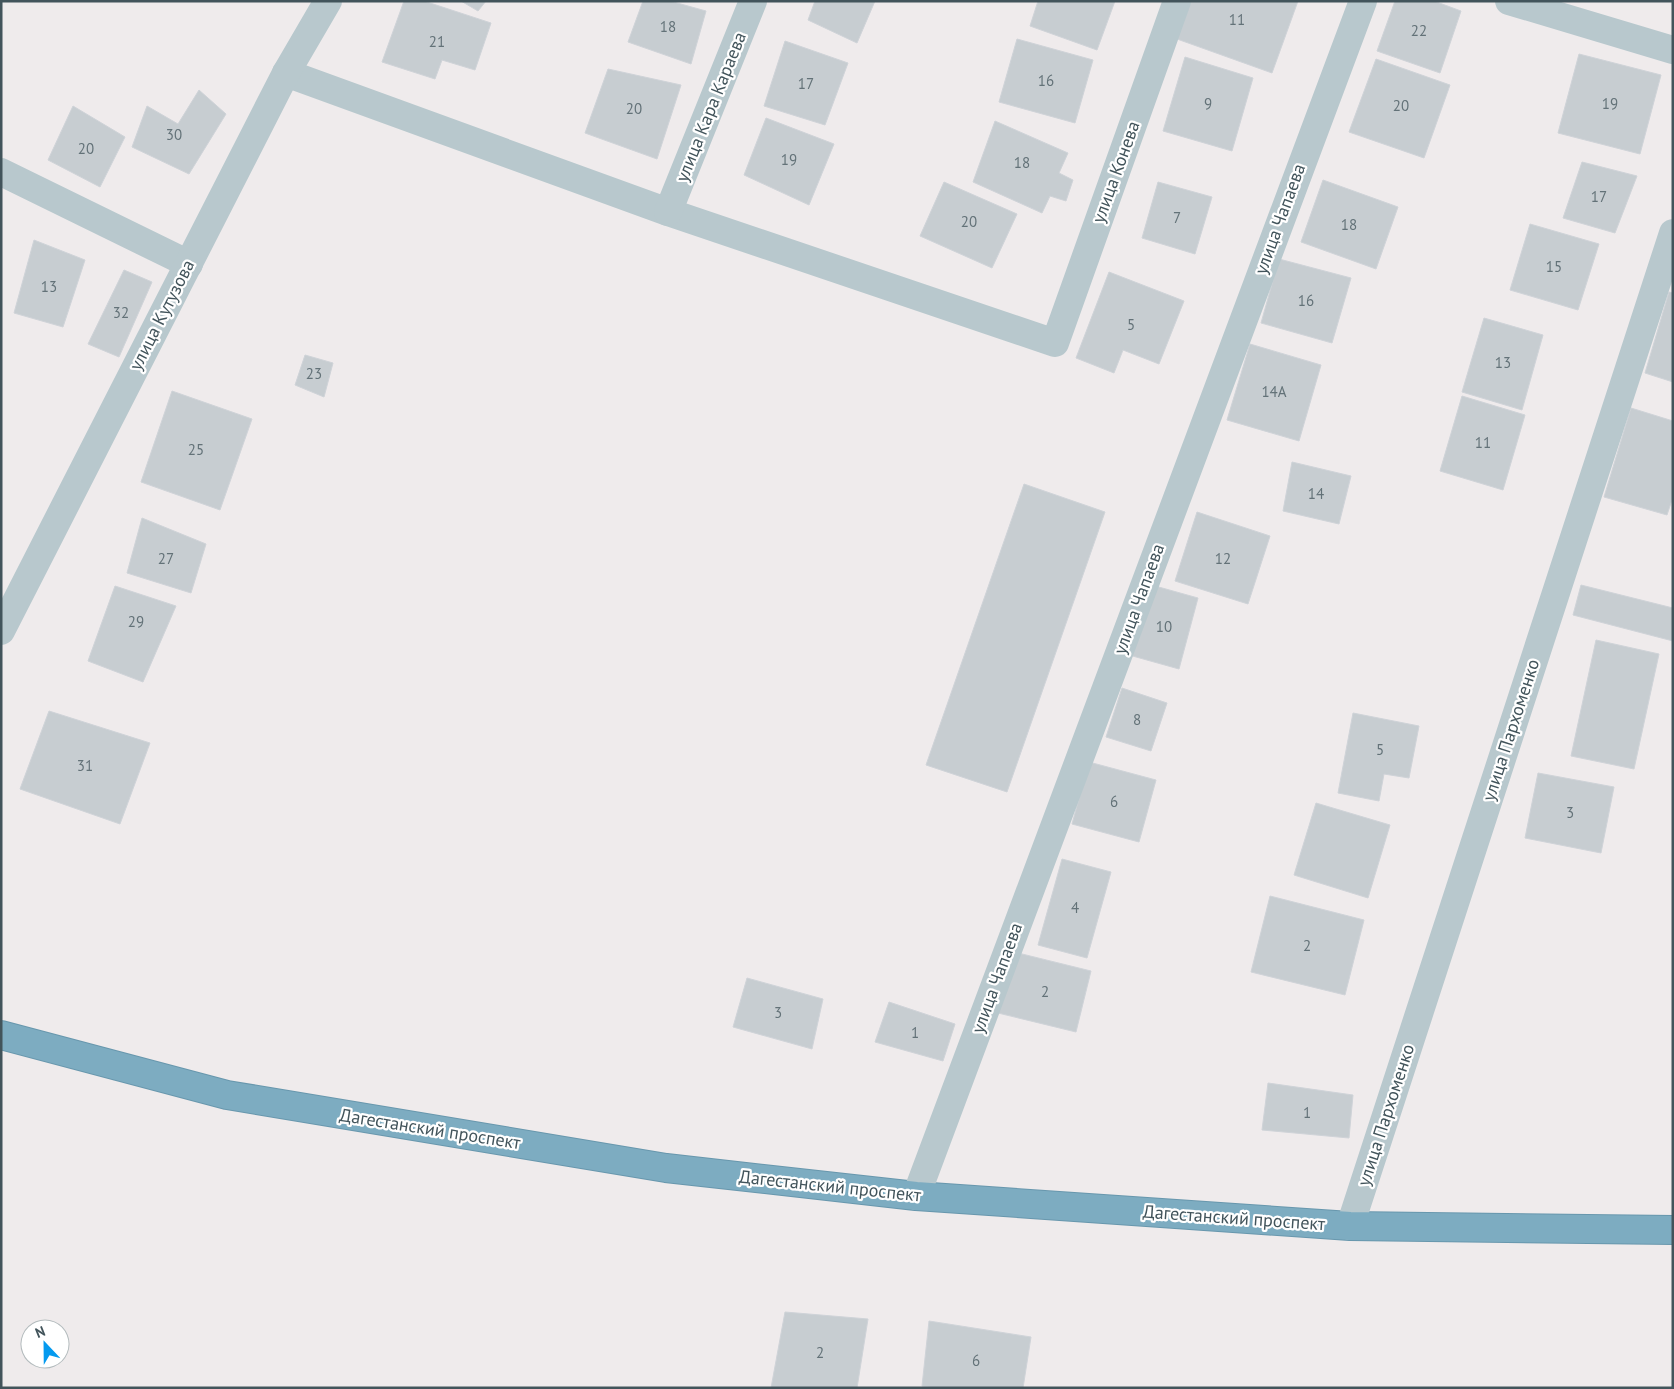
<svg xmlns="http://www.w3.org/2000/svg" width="1674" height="1389" font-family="'PT Sans',sans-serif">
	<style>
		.building { fill: #c7cdd1; stroke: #cfd3d8 }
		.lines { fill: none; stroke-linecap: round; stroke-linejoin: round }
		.highway-casing { stroke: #6897ad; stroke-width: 30 }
		.minor { stroke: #b8c8cd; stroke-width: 28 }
		.highway { stroke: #7dacc1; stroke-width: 28 }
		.labels { text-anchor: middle; stroke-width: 4.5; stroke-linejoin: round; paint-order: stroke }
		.number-label { font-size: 15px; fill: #637278 }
		.street-label { font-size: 18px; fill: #42545b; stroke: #fff }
	</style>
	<rect width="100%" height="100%" fill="#efebec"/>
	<g class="building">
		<path d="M404,1H424L491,23L475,70L442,60L435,79L382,62Z"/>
		<path d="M461,1H486L478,11Z"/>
		<path d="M643,1H670L706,11L691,64L628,42Z"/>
		<path d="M815,1H875L857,43L808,20Z"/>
		<path d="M1038,1H1115L1097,50L1030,26Z"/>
		<path d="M1190,1H1298L1272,73L1177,39Z"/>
		<path d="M1395,1H1434L1461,11L1440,73L1377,51Z"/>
		<path d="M1017,39L1093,60L1075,123L999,102Z"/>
		<path d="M785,41L848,63L825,125L764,106Z"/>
		<path d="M1579,54L1661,75L1640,154L1558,133Z"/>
		<path d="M1185,57L1253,78L1232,151L1163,131Z"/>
		<path d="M1376,59L1450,85L1424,158L1349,132Z"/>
		<path d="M608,69L681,85L657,159L585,133Z"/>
		<path d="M199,90L226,114L189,174L132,147L147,106L178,124Z"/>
		<path d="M73,106L125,137L100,187L48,160Z"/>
		<path d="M766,118L834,144L809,205L744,175Z"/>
		<path d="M995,121L1068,153L1059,173L1073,180L1066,201L1050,196L1042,213L973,182Z"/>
		<path d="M1582,162L1637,176L1615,233L1563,218Z"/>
		<path d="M1323,180L1398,207L1376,269L1301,242Z"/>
		<path d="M944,182L1017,214L992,268L920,236Z"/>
		<path d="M1158,182L1212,197L1195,254L1142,238Z"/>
		<path d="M1530,224L1599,244L1578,310L1510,290Z"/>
		<path d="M34,240L85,260L63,327L14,313Z"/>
		<path d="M1279,259L1351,278L1332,343L1261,323Z"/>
		<path d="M124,270L152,282L119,357L88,344Z"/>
		<path d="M1109,272L1184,301L1159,364L1123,350L1114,373L1076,358Z"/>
		<path d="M1669,292L1673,293V382L1645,373Z"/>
		<path d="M1484,318L1543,335L1522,410L1462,392Z"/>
		<path d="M1250,344L1321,365L1299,441L1227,420Z"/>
		<path d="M305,355L333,363L324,397L295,385Z"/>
		<path d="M172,391L252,419L220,510L141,482Z"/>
		<path d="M1462,396L1525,415L1503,490L1440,471Z"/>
		<path d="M1631,408L1673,421V497L1667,515L1604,497Z"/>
		<path d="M1292,462L1351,476L1339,524L1283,511Z"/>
		<path d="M1024,484L1105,512L1007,792L926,765Z"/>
		<path d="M1197,512L1270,536L1248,604L1175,581Z"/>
		<path d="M142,518L206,544L191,593L127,573Z"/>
		<path d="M1148,584L1198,598L1179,669L1129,655Z"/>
		<path d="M1581,585L1673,608V641L1573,615Z"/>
		<path d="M115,586L176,606L143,682L88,661Z"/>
		<path d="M1596,640L1659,654L1634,769L1571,756Z"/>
		<path d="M1122,688L1167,703L1151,751L1106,737Z"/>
		<path d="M49,711L150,743L120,824L20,789Z"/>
		<path d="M1353,713L1419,726L1409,778L1384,774L1379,801L1338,793Z"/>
		<path d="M1089,762L1156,780L1139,842L1072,824Z"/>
		<path d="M1538,773L1614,787L1601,853L1525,838Z"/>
		<path d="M1316,803L1390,825L1368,898L1294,875Z"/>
		<path d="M1062,859L1111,872L1087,958L1038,945Z"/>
		<path d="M1270,896L1364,920L1345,995L1251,972Z"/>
		<path d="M1014,952L1091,971L1076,1032L998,1013Z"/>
		<path d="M747,978L823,999L812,1049L733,1027Z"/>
		<path d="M889,1002L955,1024L943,1061L875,1042Z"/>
		<path d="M1268,1083L1353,1095L1349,1138L1262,1130Z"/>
		<path d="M785,1312L868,1319L857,1388H771Z"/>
		<path d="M929,1321L1031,1337L1023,1388H936L922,1386Z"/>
	</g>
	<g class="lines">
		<g class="highway-casing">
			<path id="highway" d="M1,1035L227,1095L666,1168L916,1196L1350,1226L1673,1230"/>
		</g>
		<g class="minor">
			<path d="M1509,1L1673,50"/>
			<path d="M286,73L668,212L1055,343L1177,1"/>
			<path d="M1,172L189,264"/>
			<path d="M668,212L753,1"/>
			<path d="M1,631L286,73L328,1"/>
			<path d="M916,1196L1363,1"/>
			<path d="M1350,1226L1673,233"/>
		</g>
		<use href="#highway" class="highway"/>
	</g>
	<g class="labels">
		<g class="number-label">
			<text x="1237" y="25">11</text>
			<text x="668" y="32">18</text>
			<text x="1419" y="36">22</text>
			<text x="437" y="47">21</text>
			<text x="1046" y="86">16</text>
			<text x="806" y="89">17</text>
			<text x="1208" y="109">9</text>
			<text x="1610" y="109">19</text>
			<text x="1401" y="111">20</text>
			<text x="634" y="114">20</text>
			<text x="174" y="140">30</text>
			<text x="86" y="154">20</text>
			<text x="789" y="165">19</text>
			<text x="1022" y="168">18</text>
			<text x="1599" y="202">17</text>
			<text x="1177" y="223">7</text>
			<text x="969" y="227">20</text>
			<text x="1349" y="230">18</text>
			<text x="1554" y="272">15</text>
			<text x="49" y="292">13</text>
			<text x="1306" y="306">16</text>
			<text x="121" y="318">32</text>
			<text x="1131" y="330">5</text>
			<text x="1503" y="368">13</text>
			<text x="314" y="379">23</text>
			<text x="1274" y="397">14А</text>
			<text x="1483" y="448">11</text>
			<text x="196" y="455">25</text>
			<text x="1316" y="499">14</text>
			<text x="166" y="564">27</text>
			<text x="1223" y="564">12</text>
			<text x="136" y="627">29</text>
			<text x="1164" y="632">10</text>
			<text x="1137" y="725">8</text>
			<text x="1380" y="755">5</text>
			<text x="85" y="771">31</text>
			<text x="1114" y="807">6</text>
			<text x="1570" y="818">3</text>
			<text x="1075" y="913">4</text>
			<text x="1307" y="951">2</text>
			<text x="1045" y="997">2</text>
			<text x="778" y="1018">3</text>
			<text x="915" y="1038">1</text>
			<text x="1307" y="1118">1</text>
			<text x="820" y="1358">2</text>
			<text x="976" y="1366">6</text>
		</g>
		<g class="street-label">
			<text transform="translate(711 107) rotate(-68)" y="6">улица Кара Караева</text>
			<text transform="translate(1116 172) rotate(-70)" y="6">улица Конева</text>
			<text transform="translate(1280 219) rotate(-70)" y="6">улица Чапаева</text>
			<text transform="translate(162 315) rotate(-63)" y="6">улица Кутузова</text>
			<text transform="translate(1139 599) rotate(-70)" y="6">улица Чапаева</text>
			<text transform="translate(1511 730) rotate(-72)" y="6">улица Пархоменко</text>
			<text transform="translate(997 978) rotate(-70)" y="6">улица Чапаева</text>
			<text transform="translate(1386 1115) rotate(-72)" y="6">улица Пархоменко</text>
			<text transform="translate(430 1129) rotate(9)" y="6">Дагестанский проспект</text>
			<text transform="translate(830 1186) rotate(6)" y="6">Дагестанский проспект</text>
			<text transform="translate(1234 1218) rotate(4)" y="6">Дагестанский проспект</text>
		</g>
	</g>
	<rect width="1674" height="1389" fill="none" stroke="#42545b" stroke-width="5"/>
	<g transform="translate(45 1344) rotate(338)"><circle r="24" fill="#ffffff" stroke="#b3bbbd"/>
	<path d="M0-4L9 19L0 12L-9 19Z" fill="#059aef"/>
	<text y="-8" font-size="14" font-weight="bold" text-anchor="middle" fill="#42545b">N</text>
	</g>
</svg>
